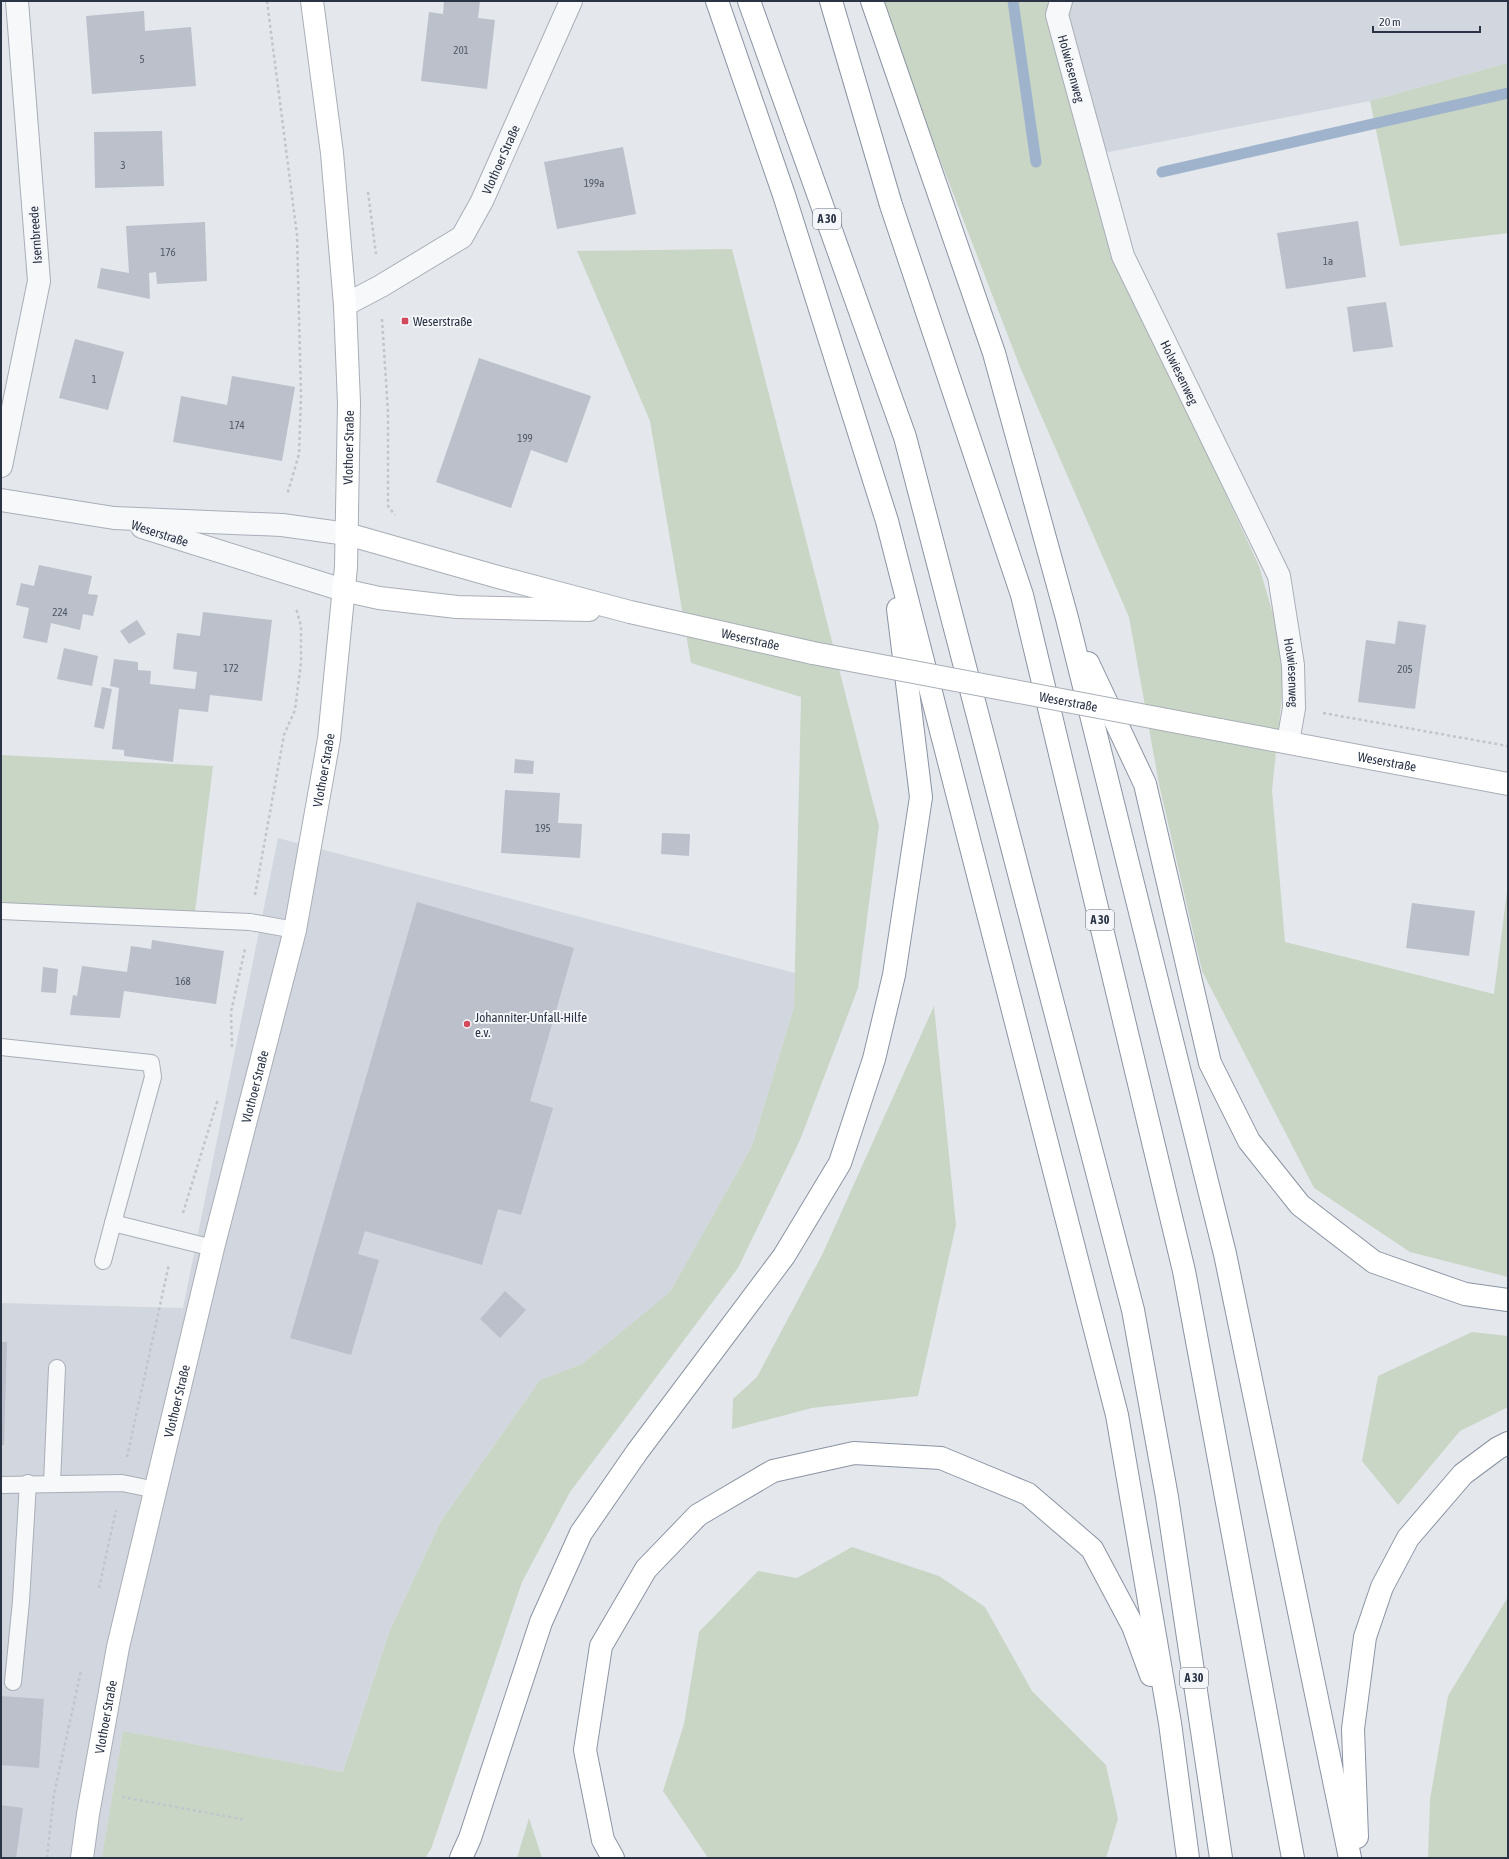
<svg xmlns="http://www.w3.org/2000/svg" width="1509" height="1859" font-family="'Asap Condensed',sans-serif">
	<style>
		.built { fill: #d2d6de }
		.green { fill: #c9d6c5 }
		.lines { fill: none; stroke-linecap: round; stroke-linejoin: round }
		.stream { stroke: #9fb4cc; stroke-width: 11 }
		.building { fill: #bbc0ca }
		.lane-casing { stroke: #a9aeb7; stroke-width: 18 }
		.street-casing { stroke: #a9aeb7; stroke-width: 24 }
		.secondary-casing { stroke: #a9aeb7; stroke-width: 24 }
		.highway-casing { stroke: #8b94a3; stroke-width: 24 }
		.path { stroke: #c2c5cb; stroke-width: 2.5; stroke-dasharray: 3 3; stroke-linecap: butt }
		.lane { stroke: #f7f8fa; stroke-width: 16 }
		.street { stroke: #f7f8fa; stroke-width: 22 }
		.secondary { stroke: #fff; stroke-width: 22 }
		.highway { stroke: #fff; stroke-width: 22 }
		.secondary-bridge-casing { stroke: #a9aeb7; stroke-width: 24; stroke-linecap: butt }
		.secondary-bridge { stroke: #fff; stroke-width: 22 }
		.poi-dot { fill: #d1495b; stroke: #f4f6f9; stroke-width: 1.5 }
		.labels { text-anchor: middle; stroke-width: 4; stroke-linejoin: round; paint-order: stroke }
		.number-label { font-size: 11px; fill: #4f5766 }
		.shield { fill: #f4f6f9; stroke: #676e7b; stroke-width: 1 }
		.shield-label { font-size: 12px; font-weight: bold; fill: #2b3445 }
		.street-label { font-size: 13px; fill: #2b3445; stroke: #f4f6f9 }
		.poi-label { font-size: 13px; fill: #2b3445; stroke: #f4f6f9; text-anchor: start }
	</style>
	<rect width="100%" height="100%" fill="#e4e7ec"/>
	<g class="built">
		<path d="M1053,1H1508V63L1370,101L1088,156Z"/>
		<path d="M278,838L795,973L794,1007L752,1146L670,1292L582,1364L540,1380L441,1521L390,1630L343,1772L123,1731L102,1858H1V1303L183,1308Z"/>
	</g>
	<g class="green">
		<path d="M879,1H1053L1113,250L1259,566L1286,659L1272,790L1285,942L1494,994L1508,883V1277L1410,1252L1314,1188L1202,971L1159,784L1129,617L1020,367Z"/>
		<path d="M1508,63V233L1400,246L1370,101Z"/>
		<path d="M732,249L879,826L858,988L800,1140L738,1268L570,1492L522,1582L431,1849L425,1858H102L123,1731L343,1772L390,1630L441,1521L540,1380L582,1364L670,1292L752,1146L794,1007L801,697L691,663L650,421L577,251Z"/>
		<path d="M1,755L213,766L195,912L1,904Z"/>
		<path d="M934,1006L956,1225L918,1396L812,1408L732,1429L733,1399L757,1377L823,1253Z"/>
		<path d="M1472,1332L1508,1336V1407L1460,1431L1398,1505L1362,1461L1378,1376Z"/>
		<path d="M852,1547L939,1576L985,1607L1032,1691L1106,1765L1118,1819L1106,1858H708L663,1791L684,1724L699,1632L758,1571L797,1578Z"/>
		<path d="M1508,1597V1858H1428L1430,1799L1448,1696Z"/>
		<path d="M529,1818L542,1858H517Z"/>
	</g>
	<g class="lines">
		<g class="stream">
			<path d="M1013,1L1036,162"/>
			<path d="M1162,172L1508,93"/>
		</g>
	</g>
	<g class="building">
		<path d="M444,1H480L478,18L495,20L487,89L421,81L429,12L443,14Z"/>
		<path d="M144,11L145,31L191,27L196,86L92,94L86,16Z"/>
		<path d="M162,131L164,186L95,188L94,132Z"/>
		<path d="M623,147L636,214L557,229L544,162Z"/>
		<path d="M1358,221L1366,277L1286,289L1277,233Z"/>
		<path d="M205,222L207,281L157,284L156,272L149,273L150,299L97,288L101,268L129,273L126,226Z"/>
		<path d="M1386,302L1393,347L1353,352L1347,307Z"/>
		<path d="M75,339L124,352L108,410L59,398Z"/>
		<path d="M479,358L591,396L567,463L531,450L511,508L436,482Z"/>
		<path d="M232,376L295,387L282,461L173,442L181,396L227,405Z"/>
		<path d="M39,565L92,576L88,594L98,595L93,616L83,614L80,630L51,623L47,643L23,638L29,608L16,605L21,583L34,586Z"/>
		<path d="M203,612L272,620L262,701L210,695L208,712L179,709L173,762L124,756V750L112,749L119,688L110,686L114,659L138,662V670L151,671L150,684L195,689L197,672L173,669L177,633L200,636Z"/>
		<path d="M137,620L146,634L129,644L120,631Z"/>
		<path d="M1398,621L1426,625L1415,709L1358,702L1366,640L1395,644Z"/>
		<path d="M64,648L98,656L92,686L57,679Z"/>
		<path d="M102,687L112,689L104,729L94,727Z"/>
		<path d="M515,759L534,761L533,774L514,773Z"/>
		<path d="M505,790L560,793L558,823L582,824L580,858L501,853Z"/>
		<path d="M662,833L690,834L689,856L661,854Z"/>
		<path d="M417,902L574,948L530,1101L553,1108L521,1215L498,1209L482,1265L365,1231L358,1254L379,1260L351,1355L290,1338Z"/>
		<path d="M1412,903L1475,911L1469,956L1406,948Z"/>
		<path d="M152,940L224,951L216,1004L124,991L120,1018L70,1015L73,995L77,996L82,966L127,972L131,946L151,949Z"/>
		<path d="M43,967L58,969L56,993L41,992Z"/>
		<path d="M505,1291L526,1310L500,1338L480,1319Z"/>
		<path d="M1,1342H7L4,1445H1Z"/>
		<path d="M1,1696L44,1699L39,1768L1,1765Z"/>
		<path d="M1,1805L23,1808L16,1858H1Z"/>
	</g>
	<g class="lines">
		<g class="lane-casing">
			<g id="lane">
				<path d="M1,911L250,922L295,930"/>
				<path d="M1,1047L151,1063L153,1077L113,1223L213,1248"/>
				<path d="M103,1261L113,1223"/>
				<path d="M52,1483L57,1368"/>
				<path d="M1,1485L122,1483L156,1490"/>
				<path d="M13,1682L21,1601L28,1483"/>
			</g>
		</g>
		<g class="street-casing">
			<g id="street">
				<path id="s1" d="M1061,1L1057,15L1123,256L1279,576L1293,665L1294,708L1288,742"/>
				<path id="s2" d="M345,305L381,286L462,237L482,201L571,1"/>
				<path d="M1,466L39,281L17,1"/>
				<path d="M1,500L114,518L282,525L347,534"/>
				<path d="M142,527L343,590"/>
			</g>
		</g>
		<g class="secondary-casing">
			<g id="secondary">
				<path id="s3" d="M347,534L498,577L630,612L813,653"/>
				<path d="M343,590L379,598L457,607L589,610"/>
				<path id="s4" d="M1220,730L1508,784"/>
				<path id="s5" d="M82,1858L88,1814L118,1647L213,1248L295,930L329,739L346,567L349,403L345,305L332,153L312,1"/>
			</g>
		</g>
		<g class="highway-casing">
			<g id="highway">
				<path d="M717,1L784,195L887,521L1117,1415L1170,1723L1188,1858"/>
				<path d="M749,1L905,437L1133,1310L1167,1497L1221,1858"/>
				<path d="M831,1L891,205L1022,595L1184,1271L1293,1858"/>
				<path d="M872,1L994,353L1067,618L1225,1254L1350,1858"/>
				<path d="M1088,663L1145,784L1210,1063L1249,1141L1300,1205L1374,1262L1465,1294L1508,1300"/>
				<path d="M1357,1837L1353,1729L1365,1637L1382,1587L1408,1538L1463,1474L1498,1448L1508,1443"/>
				<path d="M461,1858L470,1838L541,1622L581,1533L637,1452L784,1256L840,1163L874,1059L894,975L921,797L898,609"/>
				<path d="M613,1858L603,1840L585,1750L601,1646L646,1569L698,1515L773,1471L854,1453L941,1458L1028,1494L1092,1549L1133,1626L1151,1675"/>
			</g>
		</g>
		<g class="path">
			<path d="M267,1L297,235L301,396L299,454L287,495"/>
			<path d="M368,192L376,254"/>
			<path d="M382,319L388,412V506L395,515"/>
			<path d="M1323,713L1508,746"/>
			<path d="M255,895L284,735L295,710L301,663V626L296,608"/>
			<path d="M232,1047L231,1012L245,949"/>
			<path d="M183,1213L218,1099"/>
			<path d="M127,1457L169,1264"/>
			<path d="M99,1588L116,1510"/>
			<path d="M122,1797L246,1820"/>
			<path d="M47,1858L54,1794L81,1671"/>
		</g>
		<use href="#lane" class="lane"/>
		<use href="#street" class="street"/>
		<use href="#secondary" class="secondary"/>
		<use href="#highway" class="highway"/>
		<g class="secondary-bridge-casing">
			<g id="secondary-bridge">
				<path id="s6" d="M813,653L1220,730"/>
			</g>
		</g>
		<use href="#secondary-bridge" class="secondary-bridge"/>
	</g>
	<g class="poi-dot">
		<rect x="401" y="317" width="8" height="8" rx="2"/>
		<circle cx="467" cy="1024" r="4"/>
	</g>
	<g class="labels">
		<g class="number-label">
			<text x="461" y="54">201</text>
			<text x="142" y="63">5</text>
			<text x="123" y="169">3</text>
			<text x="594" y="187">199a</text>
			<text x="168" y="256">176</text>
			<text x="1328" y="265">1a</text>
			<text x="94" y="383">1</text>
			<text x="237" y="429">174</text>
			<text x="525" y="442">199</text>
			<text x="60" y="616">224</text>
			<text x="231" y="672">172</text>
			<text x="1405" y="673">205</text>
			<text x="543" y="832">195</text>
			<text x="183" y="985">168</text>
		</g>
		<g class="shield">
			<rect x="813" y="209" width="28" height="20" rx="3"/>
			<rect x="1086" y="910" width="28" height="20" rx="3"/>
			<rect x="1180" y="1668" width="28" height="20" rx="3"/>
		</g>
		<g class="shield-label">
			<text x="827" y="223">A 30</text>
			<text x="1100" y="924">A 30</text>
			<text x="1194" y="1682">A 30</text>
		</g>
		<g class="street-label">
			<text dy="5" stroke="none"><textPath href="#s1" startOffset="70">Holwiesenweg</textPath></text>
			<text dy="5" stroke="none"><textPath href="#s2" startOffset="222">Vlothoer Straße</textPath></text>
			<text transform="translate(35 235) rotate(-94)" y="5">Isernbreede</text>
			<text dy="5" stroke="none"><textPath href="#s1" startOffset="394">Holwiesenweg</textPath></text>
			<text dy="5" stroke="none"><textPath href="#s5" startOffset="1439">Vlothoer Straße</textPath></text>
			<text transform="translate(160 533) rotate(18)" y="5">Weserstraße</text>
			<text dy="5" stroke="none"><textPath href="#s3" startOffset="417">Weserstraße</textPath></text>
			<text dy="5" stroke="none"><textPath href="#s1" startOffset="718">Holwiesenweg</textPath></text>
			<text dy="5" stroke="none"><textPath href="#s6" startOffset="260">Weserstraße</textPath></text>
			<text dy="5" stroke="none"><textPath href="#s4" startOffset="170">Weserstraße</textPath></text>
			<text dy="5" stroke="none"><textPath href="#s5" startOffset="1115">Vlothoer Straße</textPath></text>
			<text dy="5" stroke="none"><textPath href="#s5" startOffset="791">Vlothoer Straße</textPath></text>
			<text dy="5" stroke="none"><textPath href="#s5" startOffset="467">Vlothoer Straße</textPath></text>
			<text dy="5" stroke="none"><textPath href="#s5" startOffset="143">Vlothoer Straße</textPath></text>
		</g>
		<g class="poi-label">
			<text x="413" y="326">Weserstraße</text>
			<text x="475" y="1022">Johanniter-Unfall-Hilfe<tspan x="475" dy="15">e.v.</tspan></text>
		</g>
	</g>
	<rect width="1509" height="1859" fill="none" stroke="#2b3445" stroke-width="4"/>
	<path d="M1373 26v6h107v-6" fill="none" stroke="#2b3445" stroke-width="2"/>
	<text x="1379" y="26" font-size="12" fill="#2b3445" stroke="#f4f6f9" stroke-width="3" paint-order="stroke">20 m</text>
</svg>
